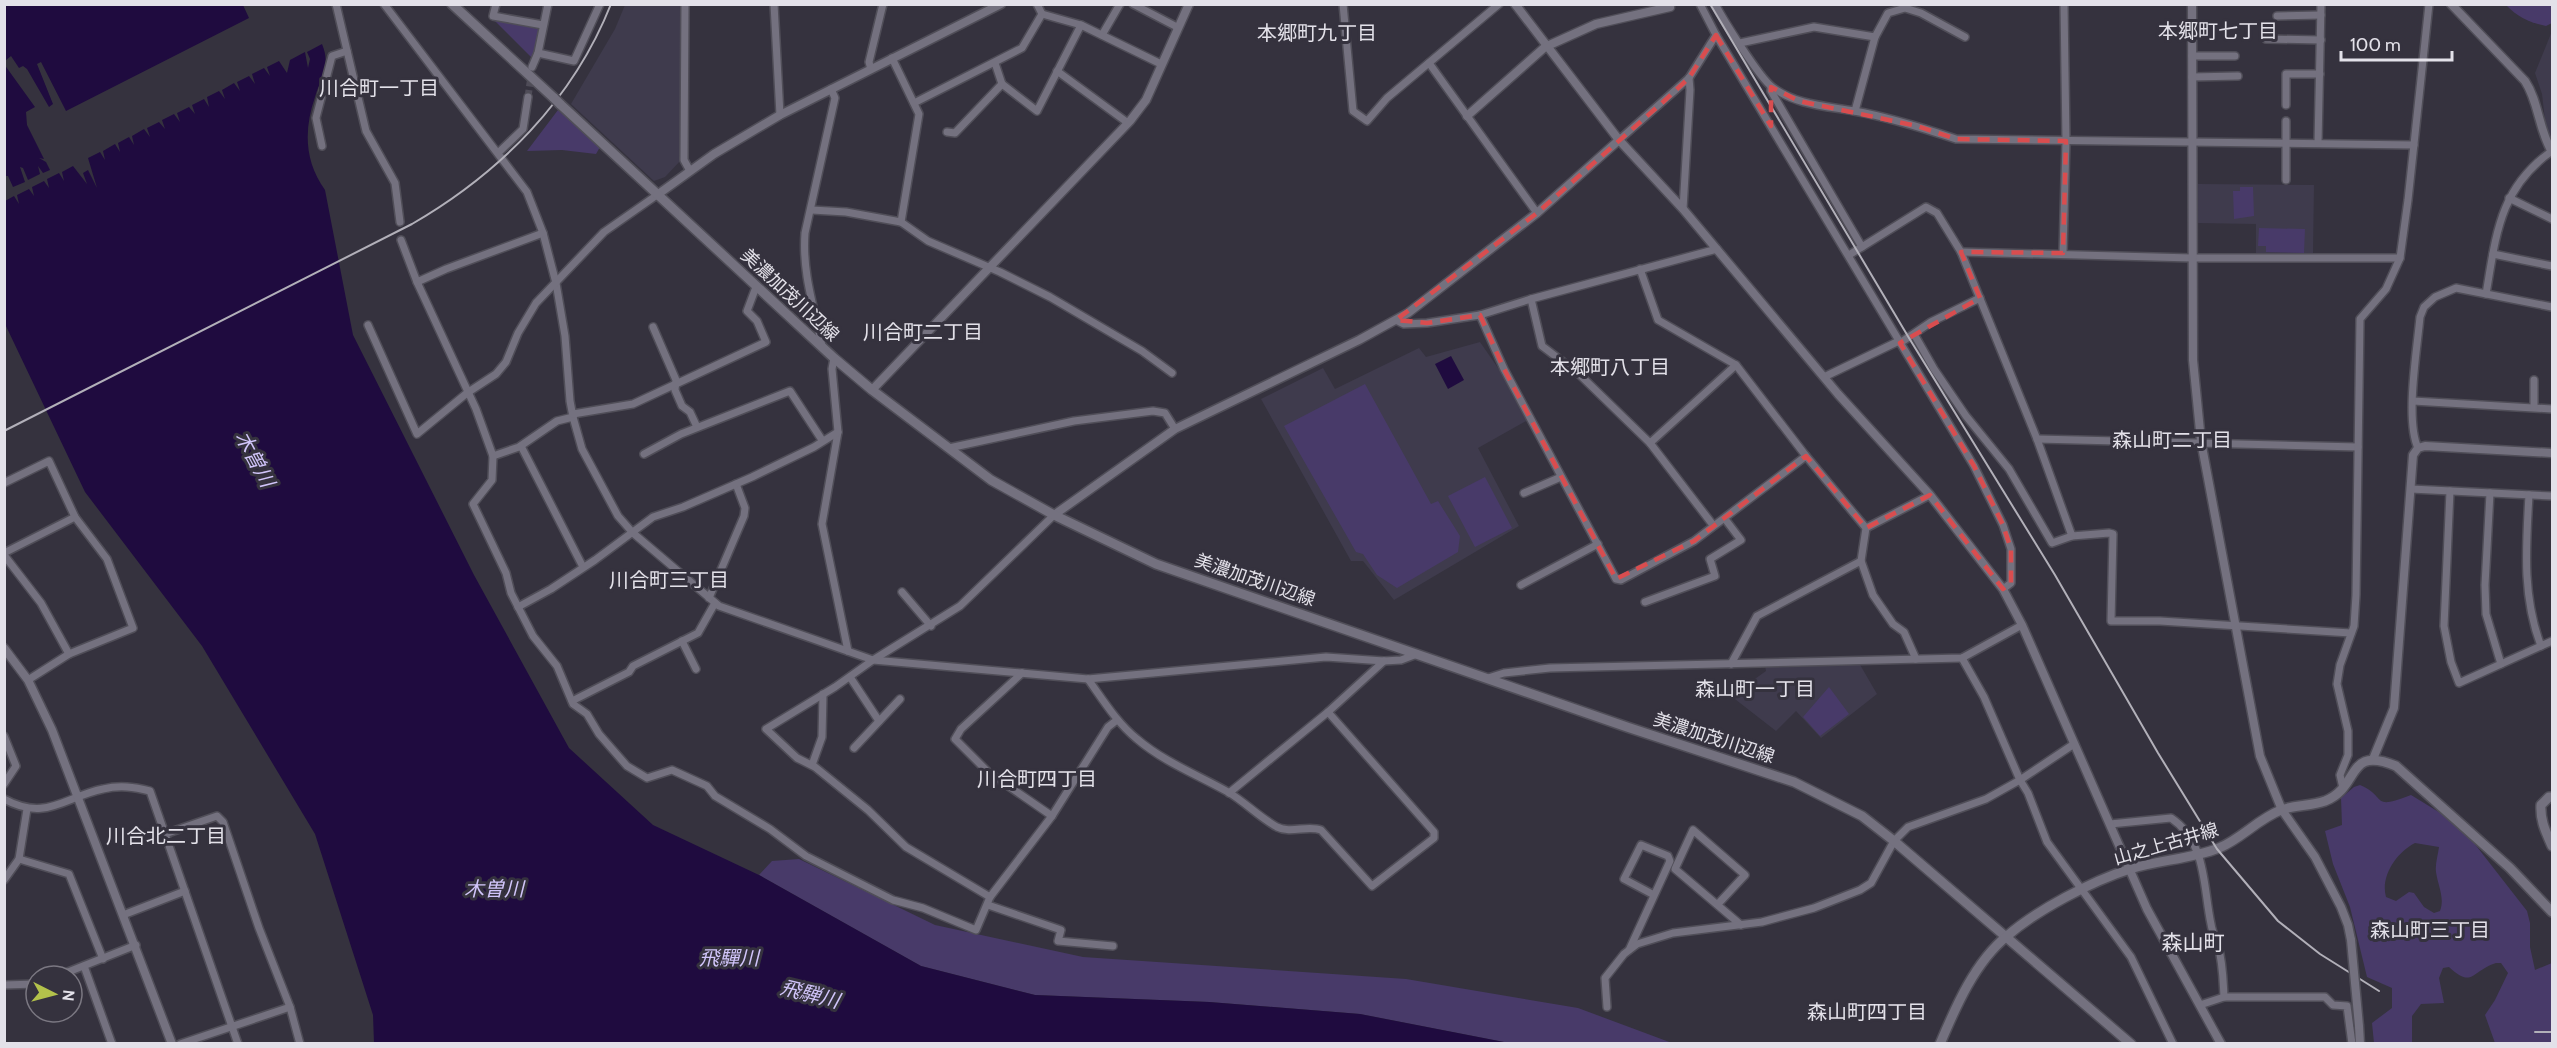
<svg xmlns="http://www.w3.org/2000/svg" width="2557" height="1048" font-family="Cabin,'Noto Sans JP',sans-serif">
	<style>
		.built { fill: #3f3b4d }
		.green { fill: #483a69; fill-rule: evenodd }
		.water { fill: #1f0b3f }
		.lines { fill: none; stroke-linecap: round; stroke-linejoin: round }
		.minor-tunnel { stroke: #4f4c58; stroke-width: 7; stroke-dasharray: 7 3.5; stroke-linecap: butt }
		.minor-casing { stroke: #504e58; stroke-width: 10 }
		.tertiary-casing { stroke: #504e58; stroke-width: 11 }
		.secondary-casing { stroke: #504e58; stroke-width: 12 }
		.minor { stroke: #74717f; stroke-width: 7 }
		.tertiary { stroke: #74717f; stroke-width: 8 }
		.secondary { stroke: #74717f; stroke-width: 9 }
		.rail { stroke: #b2b0b9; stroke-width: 2 }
		.tertiary-bridge-casing { stroke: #504e58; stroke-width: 11; stroke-linecap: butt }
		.secondary-bridge-casing { stroke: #504e58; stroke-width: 12; stroke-linecap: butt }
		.tertiary-bridge { stroke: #74717f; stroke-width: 8 }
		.secondary-bridge { stroke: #74717f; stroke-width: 9 }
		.marked { fill: none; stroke: #d94d4f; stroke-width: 4.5; stroke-dasharray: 12 8; stroke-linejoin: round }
		.labels { text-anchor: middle; stroke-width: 6; stroke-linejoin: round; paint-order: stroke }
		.street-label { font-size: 18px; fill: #e3e1e9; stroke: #35323e }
		.neighbourhood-label { font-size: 20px; fill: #e3e1e9; stroke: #35323e }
		.water-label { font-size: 20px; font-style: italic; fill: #d1c5fa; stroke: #35323e }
		.quarter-label { font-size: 21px; fill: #e3e1e9; stroke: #35323e }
	</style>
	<rect width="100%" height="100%" fill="#35323e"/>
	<g class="built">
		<path d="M625,5H682L681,160L665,177L654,181L571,104L615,29Z"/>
		<path d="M2552,31V141L2546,129L2542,94L2535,73Z"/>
		<path d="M2198,184L2314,185L2313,253L2311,255L2256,253V224L2198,223Z"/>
		<path d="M1480,342L1505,378L1528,420L1478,448L1519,526L1394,600L1363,561H1351L1261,399L1323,368L1335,389L1419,348L1426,357Z"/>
		<path d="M1859,663L1877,694L1821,738L1796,711L1776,731L1731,696L1766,671L1765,666Z"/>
	</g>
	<g class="green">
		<path d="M2506,5H2552V23L2546,26C2531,23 2517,17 2506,5Z"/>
		<path d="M494,20L539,29L533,59Z"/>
		<path d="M558,110L600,147L596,154L562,150L527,151Z"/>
		<path d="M2240,187H2253L2254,216L2234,219L2233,191H2240Z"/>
		<path d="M2259,228L2305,229L2304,253L2266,252V246H2258Z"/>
		<path d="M1365,384L1431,504L1438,501L1460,536L1458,552L1397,588L1377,575L1363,554L1356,552L1284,426Z"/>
		<path d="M1485,477L1512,528L1475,547L1448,496Z"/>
		<path d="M1829,687L1849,714L1820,736L1803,717Z"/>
		<path d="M2360,785C2388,797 2370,811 2411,795L2460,825L2527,911L2530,923V947L2535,970L2552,963V1043H2495L2485,1015L2495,1000L2508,973L2501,963H2496C2471,971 2473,989 2449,967L2443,968L2439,978L2444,1003L2421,1004L2412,1016V1043H2374L2372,1023L2392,1008V988L2367,977L2350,907L2333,864L2325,831L2342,825L2341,798L2354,787ZM2415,843L2439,847C2438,855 2435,864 2436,872C2438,886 2445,898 2440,911L2434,913L2424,907L2414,893L2409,892L2396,901L2386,897C2380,876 2397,852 2415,843Z"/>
		<path d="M799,859L935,925L1083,957L1406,979L1578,1008L1672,1043H1509L1360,1014L1209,1002L1035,995L921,966L759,875L772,861Z"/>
	</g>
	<g class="water">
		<path d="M5,4L243,5L249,18L66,111L41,62L37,64L53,104L49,107L27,69L23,66L19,68L11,56L5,61Z"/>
		<path d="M322,44C331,65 321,77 315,97C304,129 304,161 325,190L353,335L474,575L569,748L653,825L759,875L921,966L1035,995L1209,1002L1360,1014L1509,1043H374L373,1015L315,834L202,646L85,492L5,324V201L14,196L19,204L17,195L29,189L34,196L32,187L44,181L49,188L47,179L59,173L64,181L62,172L73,166L87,184L83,173L88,170L97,188L88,158L100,152L105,160L103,151L115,144L120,152L118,143L129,137L134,145L132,136L144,129L150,137L147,128L159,122L165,129L162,120L174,114L180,122L177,113L189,107L195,114L192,105L204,99L209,107L207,97L219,91L225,99L222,90L234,83L240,91L237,82L249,76L255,84L252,74L264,68L270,76L267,67L279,61L287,73L290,60L305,52L308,68L310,59L307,52Z"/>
		<path d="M4,64L35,107L26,112L27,125L44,159L39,158L46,162L50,170L43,173L38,166L40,174L28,180L23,168L20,167L25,182L13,187L8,176H5Z"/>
		<path d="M1451,356L1464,380L1448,389L1435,364Z"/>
	</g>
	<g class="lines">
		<path class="minor-tunnel" d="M528,97L531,76"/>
		<g class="minor-casing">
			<g id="minor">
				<path d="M336,4L366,131L395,183L400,222"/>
				<path d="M384,4L527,192L543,233L556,283L565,336L570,401L573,417L582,449L618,516L633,533L719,606L873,660L1088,679L1326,657L1384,661L1401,660L1417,654"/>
				<path d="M496,4L493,16L543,25"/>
				<path d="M685,4L684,160L690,171"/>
				<path d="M774,4L780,115"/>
				<path d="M1133,4L1177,27"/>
				<path d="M1343,4L1353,111L1367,121L1387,98L1499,4"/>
				<path d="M1700,4L1716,35L1974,466L2003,525L2011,549V583L2003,589"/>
				<path d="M1715,4C1724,21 1759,77 1772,87C1796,105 1826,106 1854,111C1889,117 1923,128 1956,139L2414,145"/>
				<path d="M1042,14L1081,25"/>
				<path d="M2277,16L2321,15"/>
				<path d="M1102,35L1120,4"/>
				<path d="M2266,39L2321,40"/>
				<path d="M1740,43L1814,27L1875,37"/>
				<path d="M538,53L574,61L600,4"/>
				<path d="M2192,56H2235"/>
				<path d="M892,58L919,114L901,222"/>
				<path d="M995,63L1002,84L1037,111L1081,25L1161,64"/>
				<path d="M1429,63L1537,213"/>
				<path d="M532,67L538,53L548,4"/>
				<path d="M871,69L869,62L883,4"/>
				<path d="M1057,71L1128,123"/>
				<path d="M2192,77L2238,76"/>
				<path d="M1771,87V91L1862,247"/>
				<path d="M914,103L1022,48L1042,14L1037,4"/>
				<path d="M2286,105V74H2320"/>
				<path d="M1855,111L1875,37L1888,13L1905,8L1921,13L1965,37"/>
				<path d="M947,132L955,133L1002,84"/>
				<path d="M1619,140L1689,78L1716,35"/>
				<path d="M2318,143L2321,4"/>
				<path d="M322,146L316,118L332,56L347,51"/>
				<path d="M498,153L523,129L528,97"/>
				<path d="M2286,180V121"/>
				<path d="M2509,198L2552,219"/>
				<path d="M1683,209L1690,90L1689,78"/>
				<path d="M812,210L846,212L901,222L928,241L1000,272L1050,297L1142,351L1172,373"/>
				<path d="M401,240L417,282L476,409L493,456L519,447L557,421L573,417"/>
				<path d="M1961,252L2192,258H2400"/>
				<path d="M2063,253L2066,141L2064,4"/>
				<path d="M2493,254L2552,266"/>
				<path d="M1849,255L1926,207L1937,213L1961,252L2037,439L2072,536L2109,533L2113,534L2111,621H2160L2351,633"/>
				<path d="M1640,269L1658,320L1736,365L1806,456L1866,528L1861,561L1873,595L1893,624L1904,632L1916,659"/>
				<path d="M417,282L446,269L543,233"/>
				<path d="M2486,294C2496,236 2499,188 2552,151"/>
				<path d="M1531,299L1542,346L1579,374L1650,443"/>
				<path d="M1480,315L1504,369L1616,579L1621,580L1694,541L1806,456"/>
				<path d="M1396,320L1404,324L1427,323L1480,315L1531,299L1717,249"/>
				<path d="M368,325L417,434L467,393L496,374L506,362L518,333L536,303L604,232L657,195"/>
				<path d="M653,327L676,380L675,390L682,406L690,412L697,427"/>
				<path d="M1914,334L1934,369L1966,416L2009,469L2052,543L2072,536"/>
				<path d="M1900,343L1931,322L1980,298"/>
				<path d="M822,346C814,307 802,273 805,233L835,98L831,89"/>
				<path d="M834,358L832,369L838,432L822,524L848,651"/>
				<path d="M1824,377L1899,341"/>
				<path d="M2413,401L2552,409"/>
				<path d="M2534,407V380"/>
				<path d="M573,414L633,404L766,342L757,321L747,311L756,287"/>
				<path d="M2037,439L2358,447"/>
				<path d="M521,446L583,567"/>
				<path d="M949,448L1074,421L1153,411L1165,413L1175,429"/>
				<path d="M2418,448C2405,420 2417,350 2420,317L2424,307L2435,297L2456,288L2552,307"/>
				<path d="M644,454L681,434L790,391L822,440"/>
				<path d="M493,456L492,480L473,504L506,573L511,593L533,636L557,666L573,704L587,714L599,734L627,766L647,778L672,770L707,786L715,796L770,829L806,856L893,900L923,908L976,930L990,897L1052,816L1108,727L1117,720"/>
				<path d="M4,483L49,461L75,517L107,559L133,628L69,654L28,680"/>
				<path d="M2411,489L2552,496"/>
				<path d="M2450,491L2444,626L2451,662L2459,683L2552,641"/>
				<path d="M1524,493L1561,477"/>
				<path d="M2490,493L2485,585L2486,614L2501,664"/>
				<path d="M2529,495C2526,547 2522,596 2541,646"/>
				<path d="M1713,525L1650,443L1736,365"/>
				<path d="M1866,528L1930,495"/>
				<path d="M4,553L75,517"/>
				<path d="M4,555L41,603L69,654"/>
				<path d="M1521,585L1598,544"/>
				<path d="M902,592L931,626"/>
				<path d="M709,598L744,516L745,508L736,484"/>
				<path d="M1645,602L1715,576L1710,559L1741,540L1725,519"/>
				<path d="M518,607L551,589L595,560L653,517L683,507L752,477L814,447L838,432"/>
				<path d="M682,641L696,669"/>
				<path d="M1962,658L1984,697L2020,780L2028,793L2047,842L2131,957L2173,1044"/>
				<path d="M1731,664L1757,616L1861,561"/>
				<path d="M1022,673L961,729L955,739L988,772L1052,816"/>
				<path d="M850,677L879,721"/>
				<path d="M1488,678L1504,673L1550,668L1962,658L2022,625"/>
				<path d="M1088,679C1103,700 1117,723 1137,739C1164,762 1198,775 1228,792C1245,802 1259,817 1277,827C1291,834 1307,825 1321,830L1372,886L1434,838V832L1328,712"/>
				<path d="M572,701L629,672L633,666L698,633L715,603"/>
				<path d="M4,736L16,766L4,784"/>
				<path d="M854,748L900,699"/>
				<path d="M812,765L822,737L823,694"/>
				<path d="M2343,788L2340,775L2348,755V731L2337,684L2340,665L2354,626L2356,595L2360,319L2386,289L2400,258L2408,200L2429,4"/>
				<path d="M1229,793L1328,712L1384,661"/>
				<path d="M4,799C46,822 64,797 103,789C120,785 134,787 150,791L238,1044"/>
				<path d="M2110,824L2171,818C2207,842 2203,887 2211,924C2212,932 2216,939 2218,946C2223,963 2223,980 2224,997"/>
				<path d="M165,834L217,816L223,822L259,928L290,1007"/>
				<path d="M19,859L69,874L103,959"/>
				<path d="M4,880L19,859L27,809"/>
				<path d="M990,897L906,847L868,810L815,767L797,758L766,729L835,687L873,660L960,606L1054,515"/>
				<path d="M1718,904L1745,875L1693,830L1675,869L1741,925"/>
				<path d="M988,905L1061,930L1058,941L1113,946"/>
				<path d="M123,915L185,891"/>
				<path d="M1630,948L1670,861L1668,856L1641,845L1624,879L1654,895"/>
				<path d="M84,966L112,1044"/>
				<path d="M58,976L136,945"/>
				<path d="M4,985L36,984"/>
				<path d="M2200,1005L2224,997H2325L2333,1005L2347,1006L2352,1044"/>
				<path d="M1607,1007L1605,978L1624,954L1637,944L1673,933L1762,922L1814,908L1860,890L1871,883L1894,841L1908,827L1986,799L2020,780L2074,744"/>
				<path d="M180,1044L290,1007L300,1044"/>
			</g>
		</g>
		<g class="tertiary-casing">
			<g id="tertiary">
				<path d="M1515,4L1619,140L1683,209L1838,394L1930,495L2003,589L2022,625L2147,909L2221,1044"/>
				<path d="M2192,4L2193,360L2201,441L2260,756L2282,810L2315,857L2341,907L2348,925L2351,940"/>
				<path d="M2451,4L2525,81C2539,102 2538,128 2552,152"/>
				<path d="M1467,116L1545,47L1596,24L1670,7"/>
				<path d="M657,195L714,154L780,115L1001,4"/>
				<path d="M872,390L1130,121L1146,100L1189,4"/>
				<path d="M1054,515L1175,429L1359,340L1408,313L1537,213L1619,140"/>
				<path d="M4,648L28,680L52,730L172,1044"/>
				<path d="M2373,759L2394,708L2413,455L2418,448L2425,446L2552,453"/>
				<path d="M2359,1026L2360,1044"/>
			</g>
		</g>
		<g class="secondary-casing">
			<g id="secondary">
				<path d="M452,4L554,98"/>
				<path d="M560,104L834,358L872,390L991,480L1054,515L1156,564L1627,727L1794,782L1862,816L1894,841L2131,1044"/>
				<path d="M2552,797H2549L2541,805C2540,821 2546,832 2552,846"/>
				<path d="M1940,1044C1956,1006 1975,962 2007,936C2037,910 2092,881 2130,869C2159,860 2191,859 2219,848C2241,839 2258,819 2281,810C2294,805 2311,806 2325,801C2361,787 2345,745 2396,766L2510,868L2552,912"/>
			</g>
		</g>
		<use href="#minor" class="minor"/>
		<use href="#tertiary" class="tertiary"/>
		<use href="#secondary" class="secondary"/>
		<g class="rail">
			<path d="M1710,4L1909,338L2055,575L2158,753L2217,849L2278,921L2320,954L2379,991"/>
			<path d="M4,431L412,224C500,173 573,100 611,4"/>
			<path d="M2535,1032H2552"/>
		</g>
		<g class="tertiary-bridge-casing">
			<path id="tertiary-bridge" d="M2351,940L2359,1026"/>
		</g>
		<g class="secondary-bridge-casing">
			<path id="secondary-bridge" d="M554,98L560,104"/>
		</g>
		<use href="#tertiary-bridge" class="tertiary-bridge"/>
		<use href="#secondary-bridge" class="secondary-bridge"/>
	</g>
	<path class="marked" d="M1716,35L1771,126V87L1799,101L1917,126L1956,139L2066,141L2063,253L1961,252L1980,298L1900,343L1974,466L2003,525L2011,549V583L2003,589L1930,495L1866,528L1806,456L1694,541L1616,579L1504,369L1480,315L1427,323L1396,320L1537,213L1663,102L1689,78Z"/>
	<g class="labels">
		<g class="street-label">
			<text transform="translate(790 295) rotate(43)" y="6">美濃加茂川辺線</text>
			<text transform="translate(1255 580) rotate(19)" y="6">美濃加茂川辺線</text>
			<text transform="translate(1714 738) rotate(18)" y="6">美濃加茂川辺線</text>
			<text transform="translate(2166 844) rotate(-16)" y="6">山之上古井線</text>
		</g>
		<g class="neighbourhood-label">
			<text x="2218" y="38">本郷町七丁目</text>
			<text x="1317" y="40">本郷町九丁目</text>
			<text x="379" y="95">川合町一丁目</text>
			<text x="923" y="339">川合町二丁目</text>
			<text x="1610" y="374">本郷町八丁目</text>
			<text x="2172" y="447">森山町二丁目</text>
			<text x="669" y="587">川合町三丁目</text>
			<text x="1755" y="696">森山町一丁目</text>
			<text x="1037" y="786">川合町四丁目</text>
			<text x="166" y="843">川合北二丁目</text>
			<text x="2430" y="937">森山町三丁目</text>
			<text x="1867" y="1019">森山町四丁目</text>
		</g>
		<g class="water-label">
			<text transform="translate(255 459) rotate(62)" y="7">木曽川</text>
			<text x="494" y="896">木曽川</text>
			<text x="729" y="965">飛驒川</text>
			<text transform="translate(810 994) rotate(14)" y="7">飛騨川</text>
		</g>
		<g class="quarter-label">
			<text x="2193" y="950">森山町</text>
		</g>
	</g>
	<rect width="2557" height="1048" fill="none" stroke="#e3e1e9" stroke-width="12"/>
	<g transform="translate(54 994) rotate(96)"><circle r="28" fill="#35323e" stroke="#7b7882" stroke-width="1.5"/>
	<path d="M0-4.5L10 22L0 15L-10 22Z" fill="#b3c24b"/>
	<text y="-9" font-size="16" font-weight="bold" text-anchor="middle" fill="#e3e1e9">N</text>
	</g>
	<path d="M2341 51v9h111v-9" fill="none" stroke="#e3e1e9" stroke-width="3"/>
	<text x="2350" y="51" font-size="18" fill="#e3e1e9" stroke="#35323e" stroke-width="4.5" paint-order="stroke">100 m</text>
</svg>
